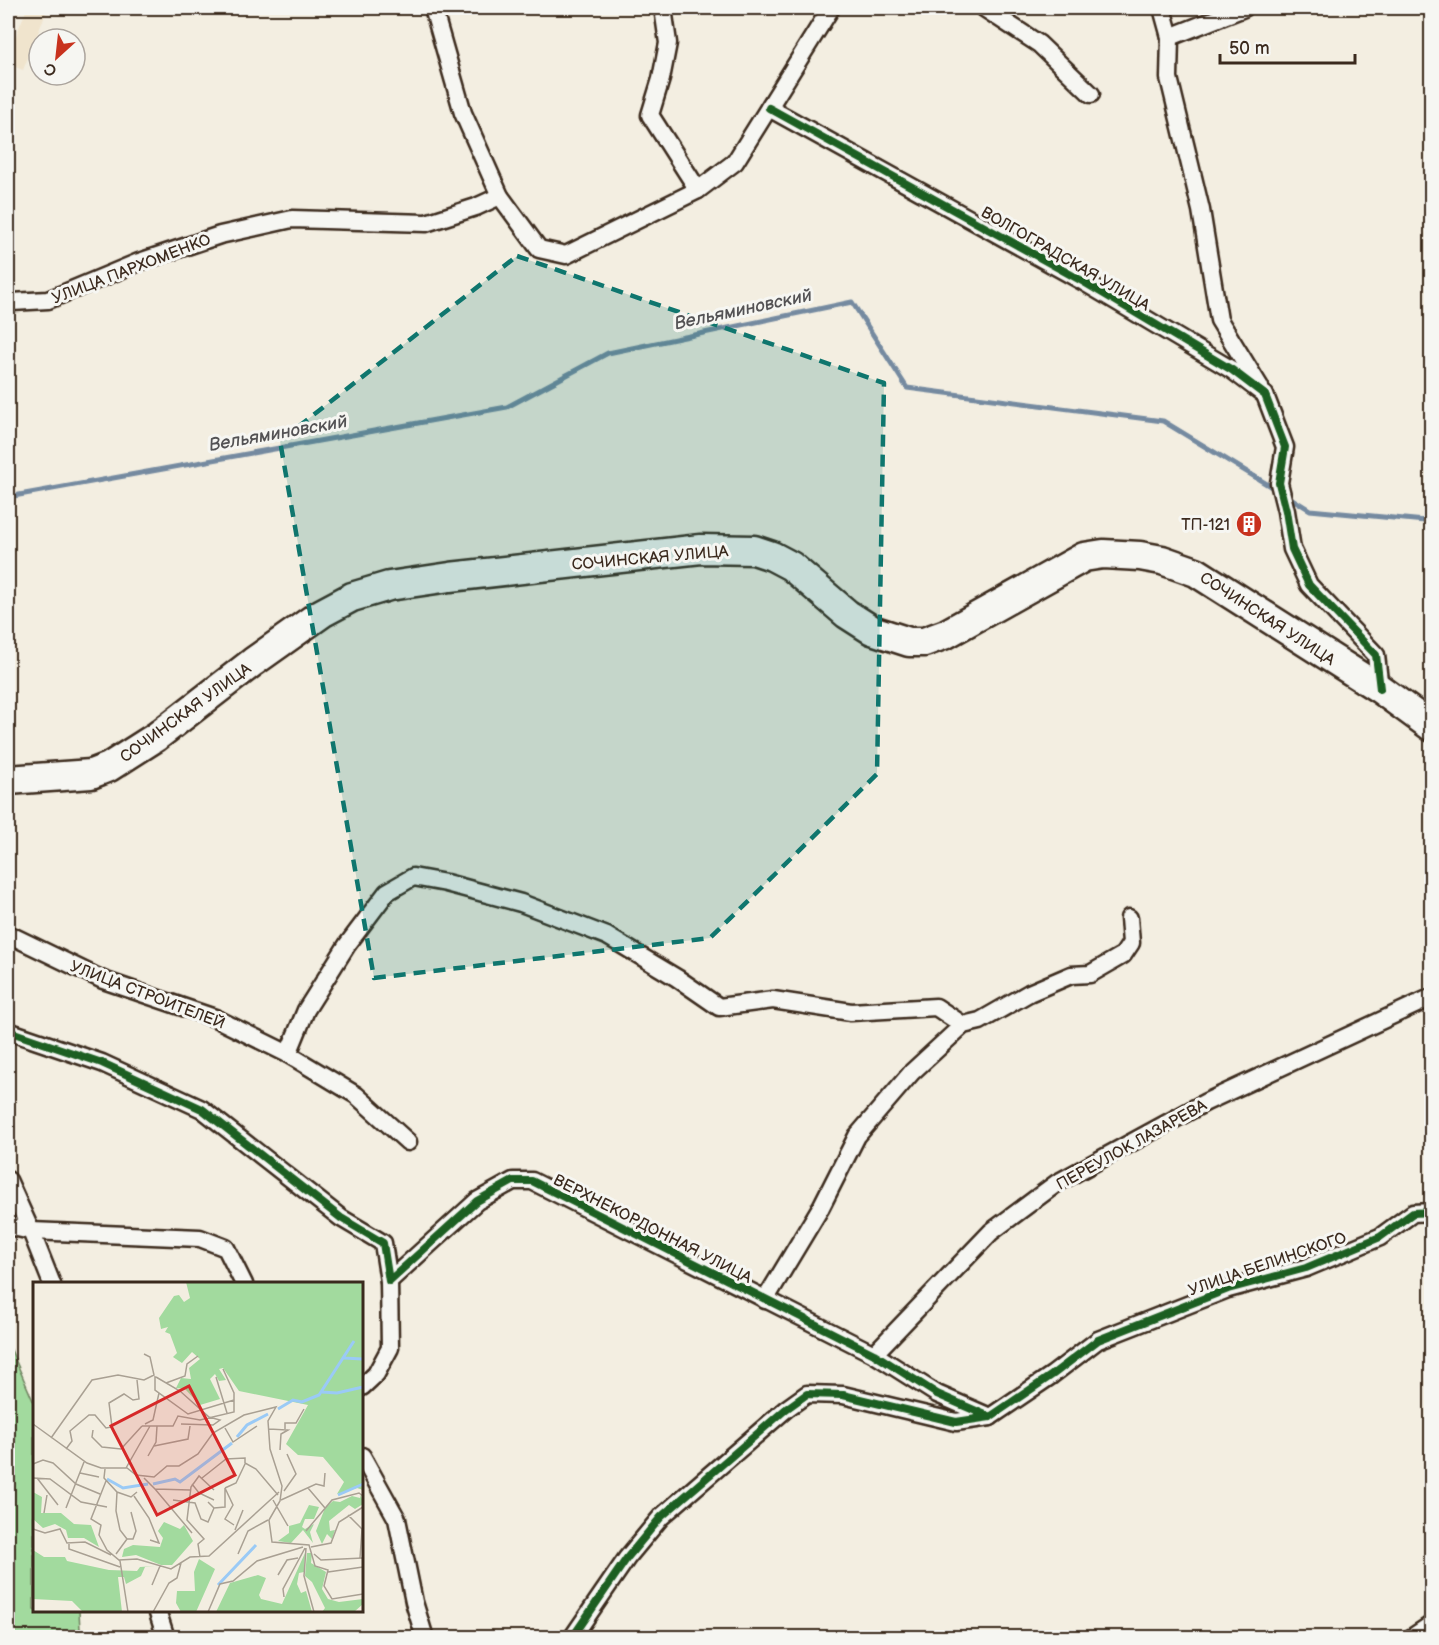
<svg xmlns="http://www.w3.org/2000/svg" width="1439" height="1645" font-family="'Balsamiq Sans',sans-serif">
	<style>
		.built { fill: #f0e4cd }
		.green { fill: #a2da9e; stroke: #6e825e; stroke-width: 1.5 }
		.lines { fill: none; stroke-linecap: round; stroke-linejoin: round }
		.stream { stroke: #748aa0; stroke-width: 5 }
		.minor-casing { stroke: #3b2a1e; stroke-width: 21 }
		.trunk-casing { stroke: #3b2a1e; stroke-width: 33 }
		.minor { stroke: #f6f6f2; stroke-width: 16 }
		.trunk { stroke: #f6f6f2; stroke-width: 28 }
		.cycleway-casing { stroke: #f6f6f2; stroke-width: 11 }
		.cycleway { stroke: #1b5e20; stroke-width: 8 }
		.marked { fill: #0f766e; fill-opacity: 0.2; stroke: #0f766e; stroke-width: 4.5; stroke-dasharray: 12 8; stroke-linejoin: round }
		.labels { text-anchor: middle; stroke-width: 6; stroke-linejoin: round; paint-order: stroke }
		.street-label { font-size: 16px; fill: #3b2a1e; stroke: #f6f6f2 }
		.poi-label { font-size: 16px; fill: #3b2a1e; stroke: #f6f6f2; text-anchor: end }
		.water-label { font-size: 18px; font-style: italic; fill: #535254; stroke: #f6f6f2 }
		.inset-river { fill: none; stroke: #9acaf6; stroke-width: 3 }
		.inset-road { fill: none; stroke: #a9a093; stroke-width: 1.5 }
		.view { fill: #d62828; fill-opacity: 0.15; stroke: #d62828; stroke-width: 3 }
		.inset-edge { fill: none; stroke: #3b2a1e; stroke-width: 3 }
	</style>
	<rect width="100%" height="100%" fill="#f3eee1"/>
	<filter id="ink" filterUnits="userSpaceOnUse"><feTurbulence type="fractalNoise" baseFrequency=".0167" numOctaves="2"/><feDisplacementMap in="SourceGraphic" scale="12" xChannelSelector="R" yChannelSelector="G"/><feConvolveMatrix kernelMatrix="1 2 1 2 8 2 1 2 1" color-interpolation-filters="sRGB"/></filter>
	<g filter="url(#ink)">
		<path class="built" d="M27,8H48L23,70L8,64V55Z"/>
		<path class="green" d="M8,1343L34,1403V1610L79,1611L80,1629L94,1637H8Z"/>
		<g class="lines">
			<g class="stream">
				<path d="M1286,495L1310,510L1425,521L1432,524"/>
				<path d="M8,497L507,407L608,353L852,302L907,388L1163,421L1275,489"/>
			</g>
			<g class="minor-casing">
				<g id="minor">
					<path d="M433,8L463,113L500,196L539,249L566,255L698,190L735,162L831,8"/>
					<path d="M663,8L668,43L661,79L650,115L698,190"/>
					<path d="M984,8L1039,44L1091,94"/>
					<path d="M1162,8L1170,37L1169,78L1201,210L1219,320L1260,387"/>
					<path d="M1170,37L1244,8"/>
					<path d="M769,108L1084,282L1232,370L1265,395L1285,447L1279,483L1286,511L1292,549L1309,585L1376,655L1380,689"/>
					<path d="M8,300L12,302L48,300L139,262L220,235L292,219L426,223L476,207L500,196"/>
					<path d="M8,934L103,980L215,1018L288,1054L356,1095L408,1142"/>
					<path d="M8,1031L102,1063L202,1109L341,1218L383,1243L389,1281L477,1201L513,1181H532L874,1354L937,1394L990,1417"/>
					<path d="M288,1054L306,1010L347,945L387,892L413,877L446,883L521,903L607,936L677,978L719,1007L773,1000L851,1012L936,1007L963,1025"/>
					<path d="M8,1180L31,1231L52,1284"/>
					<path d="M8,1226L31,1231L200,1238L226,1248L244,1284"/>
					<path d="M765,1300L821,1207L857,1136L912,1072L963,1025L980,1021L1029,993L1071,975L1090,974L1123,955L1131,943L1129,918"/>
					<path d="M874,1354L991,1232L1057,1183L1206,1102L1432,997"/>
					<path d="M362,1387L376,1374L390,1348L389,1281"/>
					<path d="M362,1456L397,1519L414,1602L425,1638"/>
					<path d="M157,1610L166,1638"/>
					<path d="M572,1638L627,1558L661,1517L786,1409L807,1394L843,1395L956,1422L990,1417L1052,1375L1098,1340L1228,1289L1306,1268L1380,1237L1413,1213L1432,1212"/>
					<path d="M1411,1638L1432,1624"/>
				</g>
			</g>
			<g class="trunk-casing">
				<path id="trunk" d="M8,780L91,774L109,767L156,737L253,662L322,613L352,597L389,586L450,577L701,549L754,550L772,556L791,566L847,614L872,630L909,642H924L946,634L1084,557L1103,554L1140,556L1162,560L1196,572L1380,689L1432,727"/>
			</g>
			<use href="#minor" class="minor"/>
			<use href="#trunk" class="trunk"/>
			<g class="cycleway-casing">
				<g id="cycleway">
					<path d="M769,108L1084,282L1232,370L1265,395L1285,447L1279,483L1286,511L1292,549L1309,585L1376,655L1380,689"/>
					<path d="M8,1031L102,1063L202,1109L341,1218L383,1243L389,1281L477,1201L513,1181H532L874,1354L937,1394L990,1417"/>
					<path d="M572,1638L627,1558L661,1517L786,1409L807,1394L843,1395L956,1422L990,1417L1052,1375L1098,1340L1228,1289L1306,1268L1380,1237L1413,1213L1432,1212"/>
				</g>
			</g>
			<use href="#cycleway" class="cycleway"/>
		</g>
	</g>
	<path class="marked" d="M517,256L884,383L877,774L710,938L374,978L280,441Z"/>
	<defs>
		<g id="building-disc" transform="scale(1.35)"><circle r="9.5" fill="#c8321e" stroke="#f6f6f2"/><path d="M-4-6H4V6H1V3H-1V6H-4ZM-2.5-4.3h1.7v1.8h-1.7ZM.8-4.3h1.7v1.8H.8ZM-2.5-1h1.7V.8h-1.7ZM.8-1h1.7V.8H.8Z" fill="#fff"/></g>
	</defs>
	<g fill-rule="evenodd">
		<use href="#building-disc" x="1249" y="524"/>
	</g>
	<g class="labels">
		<g class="street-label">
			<text transform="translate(1066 258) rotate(30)" y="6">ВОЛГОГРАДСКАЯ УЛИЦА</text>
			<text transform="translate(131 268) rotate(-21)" y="6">УЛИЦА ПАРХОМЕНКО</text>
			<text transform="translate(650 557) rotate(-5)" y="6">СОЧИНСКАЯ УЛИЦА</text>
			<text transform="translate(1268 618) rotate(33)" y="6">СОЧИНСКАЯ УЛИЦА</text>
			<text transform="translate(185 712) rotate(-36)" y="6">СОЧИНСКАЯ УЛИЦА</text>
			<text transform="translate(148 994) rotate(21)" y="6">УЛИЦА СТРОИТЕЛЕЙ</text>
			<text transform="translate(1131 1144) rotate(-29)" y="6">ПЕРЕУЛОК ЛАЗАРЕВА</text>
			<text transform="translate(653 1228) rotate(27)" y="6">ВЕРХНЕКОРДОННАЯ УЛИЦА</text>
			<text transform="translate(1267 1263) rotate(-19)" y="6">УЛИЦА БЕЛИНСКОГО</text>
		</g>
		<g class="poi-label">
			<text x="1230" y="530">ТП-121</text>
		</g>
		<g class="water-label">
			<text transform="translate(743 309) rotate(-12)" y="6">Вельяминовский</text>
			<text transform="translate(278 433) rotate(-10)" y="6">Вельяминовский</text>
		</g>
	</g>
	<g transform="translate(33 1282)">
		<rect width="330" height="330" fill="#f3eee1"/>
		<path d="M153,0H330V208L324,206L304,212L311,200L290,175L265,173L253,162L275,123L206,109L190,86L186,87L193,98L186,99L182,92L177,97L187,117L167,123L152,107L143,106L148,96L158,97L156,86L167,77L159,70L149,81L140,75L144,71L137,52L132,50L135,45L128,47L126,36L141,14L146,13L151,20L157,16ZM0,210L9,215L8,231H28L41,242L58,243L66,265L51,256H35L33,248L22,242L10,246L0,237ZM328,212L330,222L322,227L316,223L296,239L297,249L302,248L299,257L294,252L289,262L283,249L292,226L300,219L307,220L319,214L327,216ZM276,223L286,225L281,237H272L269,245L272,247L281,242L277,250L280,261L270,248L258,261L245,259L256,251V244L267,241ZM131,240L147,247L151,243L160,259L139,283H128L103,273L89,275L91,267L100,263L127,265L130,256L125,249ZM0,268L11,275H32L34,279L76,288L104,289L107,285L122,284L112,285L108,294L93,302L91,295H85L89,330H50L39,319L0,317ZM272,271L271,290L266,291L264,302L268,311L273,309L279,330H183L197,301L225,293L233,296L226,313L228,317L249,322ZM274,271H279L278,281L293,290L289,307L295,317L306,320L330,317V322L321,330H289L292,326L279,300L272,294ZM166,277L182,287L163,330H148L143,321L144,309H162L161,290Z" fill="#a2da9e"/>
		<path class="inset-river" d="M311,76L329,77M289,110L304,111L330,105M245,127L260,118L269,120L286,113L321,59M204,155L214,143L235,132M74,197L90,206L115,202M120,202L142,197L147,200L199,161M305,213L330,202M185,303L223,263"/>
		<path class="inset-road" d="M122,94V108L155,132L201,118M123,95L147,109L176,135L187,138L180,143L148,142M183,95L194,131M133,101L152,94L154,82L165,74M0,142L54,181L68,186H94L103,193L121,195L134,184H146L165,172L180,151L211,133L243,125L235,139L237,167L249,204L247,219L236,238L239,260L276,263L282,284L295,288L291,304L299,317L330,312M112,142L120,138L126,111M109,144H140L145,134L167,138L201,130V111L190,87M192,146L200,160L224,144M236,147L255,148L248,152L247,168M252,147V141H263L271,127M60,148L59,155L69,165L88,167L109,144M18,156L59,98L85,93L111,98L121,93L117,75L111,72M121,164L155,157L157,144M33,167L39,159L37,149L56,133H62L73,146L79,145L76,121L91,112L100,118L106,117L104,98M115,174L123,160L124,144M0,182L10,178L20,181L43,202L67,212M93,186L117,144M72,187L71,196L84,210L98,215L104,210M47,191L66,195M0,196L17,197L48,220L74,225M4,196L25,223M111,196L122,207L157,208M169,196L193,177L212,176V181L223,187L245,213M73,199L58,237L68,243L66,253L74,268L87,279L95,330M159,202L166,211L181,218M192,206L200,223L192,237L201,243M192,206L203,201L212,182M275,206L292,226M122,207L159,251M251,209L263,192L254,172M84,210L83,229L87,248L94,257M101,214L116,236L126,261L117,258M140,218L162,221L168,237L175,240L181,226M240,218L255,244M248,218L283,202L291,204L292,191M175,220L181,226L192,225V206M33,226L51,180M11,231L14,213M315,233L329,247L327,276M0,247L12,251L27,247L34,261L52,260L78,273M202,248L210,228M273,249L299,218L326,211L330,214M94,257H100L103,249L98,230M36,262V267L87,285M278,265L298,261L306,240L330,225M273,266L271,294L281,330M83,272L94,257M205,272L215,249L235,238M281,272L288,278L330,276M167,275L165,262L171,257L154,238L158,205L166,194L181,208M86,278L104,277L138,287L157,275L176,274L246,210M295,290L330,285M245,293L254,278L265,276M119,303L127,284M251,315L250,307L272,266M120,330L136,301L144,296L148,281M175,330L187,302L200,299L224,279L270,265"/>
		<path class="view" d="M156,104L202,193L124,233L78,144Z"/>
		<rect width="330" height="330" class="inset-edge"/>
	</g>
	<rect width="1439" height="1645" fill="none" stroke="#f6f6f2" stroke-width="30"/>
	<rect x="15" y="15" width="1409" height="1615" fill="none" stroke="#3b2a1e" stroke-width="2" filter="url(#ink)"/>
	<g transform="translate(57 57) rotate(207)"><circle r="28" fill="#f6f6f2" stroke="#aba49d" stroke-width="1.5"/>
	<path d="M0-4.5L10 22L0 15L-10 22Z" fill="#c8321e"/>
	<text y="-9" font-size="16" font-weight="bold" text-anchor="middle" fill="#3b2a1e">С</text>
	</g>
	<path d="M1220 54v9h135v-9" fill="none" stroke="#3b2a1e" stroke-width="3"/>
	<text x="1229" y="54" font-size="18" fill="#3b2a1e" stroke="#f6f6f2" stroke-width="4.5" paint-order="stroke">50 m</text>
</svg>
